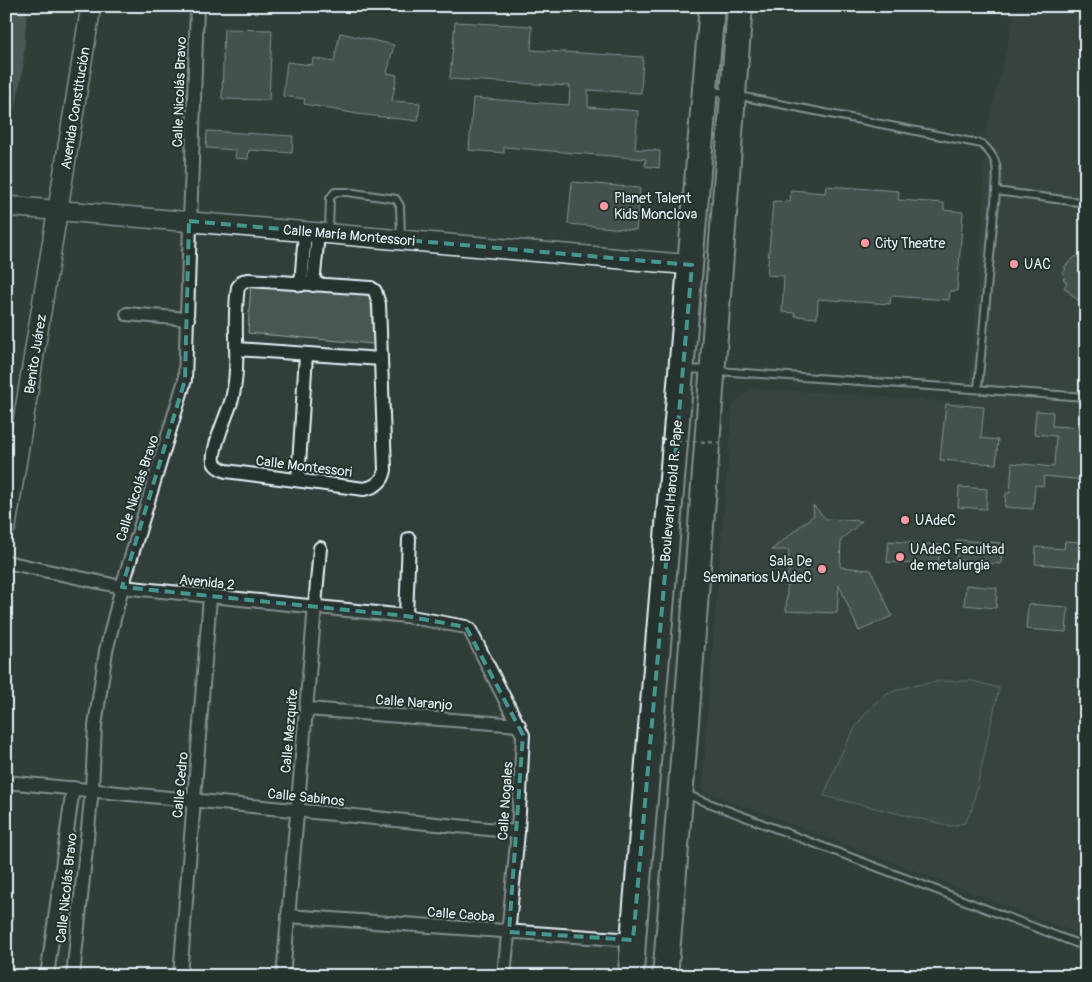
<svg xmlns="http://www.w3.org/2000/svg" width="1092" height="982" font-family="Pangolin,sans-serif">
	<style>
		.built { fill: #3f4b46 }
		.green { fill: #495651; stroke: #98a4a4 }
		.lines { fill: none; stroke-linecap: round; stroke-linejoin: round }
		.river { stroke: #6d7978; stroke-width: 20 }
		.building { fill: #5c6865; stroke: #e8f1f8 }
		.lane-casing { stroke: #e8f1f8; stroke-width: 10 }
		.street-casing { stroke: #e8f1f8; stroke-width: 16 }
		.secondary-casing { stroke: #e8f1f8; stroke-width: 22 }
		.highway-casing { stroke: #e8f1f8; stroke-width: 28 }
		.lane { stroke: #26332d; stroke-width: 6 }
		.street { stroke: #26332d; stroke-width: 12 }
		.secondary { stroke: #26332d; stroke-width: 19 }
		.highway { stroke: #26332d; stroke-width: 24 }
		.path-bridge { stroke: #e8f1f8; stroke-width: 2; stroke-dasharray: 4 4; stroke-linecap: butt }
		.marked { fill: none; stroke: #459590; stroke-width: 4; stroke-dasharray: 10 6; stroke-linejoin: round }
		.poi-dot { fill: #ff9aa2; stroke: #26332d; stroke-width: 2 }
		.labels { text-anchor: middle; stroke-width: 4; stroke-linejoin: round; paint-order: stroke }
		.street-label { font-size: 14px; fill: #e8f1f8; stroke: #26332d }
		.poi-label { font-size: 14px; fill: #e8f1f8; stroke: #26332d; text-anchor: start }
	</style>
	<rect width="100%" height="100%" fill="#323e39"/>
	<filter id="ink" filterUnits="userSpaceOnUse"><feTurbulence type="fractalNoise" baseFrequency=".02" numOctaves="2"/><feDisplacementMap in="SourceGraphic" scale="10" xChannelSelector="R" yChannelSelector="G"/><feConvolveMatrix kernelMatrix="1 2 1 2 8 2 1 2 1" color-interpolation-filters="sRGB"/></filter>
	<g filter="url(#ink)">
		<path class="built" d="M1017,6H1086V936L703,790L708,702L733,405L751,388L969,403L983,218L986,132Z"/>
		<g class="green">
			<path d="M251,281L370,291L374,344L248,333Z"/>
			<path d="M942,681H973L999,688L972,809L965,823L951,826L824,796C835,766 856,712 886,695C902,686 924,684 942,681Z"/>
		</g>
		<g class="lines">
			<path class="river" d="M6,105L13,66L17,6"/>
		</g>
		<g class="building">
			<path d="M455,22L532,26L531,50L643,57L641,93L588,90V107L638,111L635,149L660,151L659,168L645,166L646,159L504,147V153L469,150L473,98L569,105L570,86L450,79Z"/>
			<path d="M224,29L272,30L269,100L222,99Z"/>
			<path d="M340,33L394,45L387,73L397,75L392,101L420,103L418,121L357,114L304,104L305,99L283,96L287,62L312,65L313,58L334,62Z"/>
			<path d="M207,131L293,136L292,153L249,150L248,159L235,158L236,150L206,148Z"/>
			<path d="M572,182L640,188L636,230L568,224Z"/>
			<path d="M826,186L899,191L898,200L944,203V210L963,212L957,291H950L949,300L891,296L890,304L818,299L817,318L795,316V313L782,312L784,276L767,275L773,201L790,202L791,190L825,193Z"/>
			<path d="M1076,256L1086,266V291L1077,300L1064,287L1067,283L1063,279L1066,276L1063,273L1066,269L1064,267Z"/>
			<path d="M946,404L984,407L981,438L998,440L996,464L940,460Z"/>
			<path d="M1036,411L1053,412L1052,426L1086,428L1084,480L1044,476L1043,486L1035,485L1033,509L1005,507L1006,493H1010L1012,463L1054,467L1056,436L1034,434Z"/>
			<path d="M959,487L987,489L986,509L958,507Z"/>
			<path d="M813,505L826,519L862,521L841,540L840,567L871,570L892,616L859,631L839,585L837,613L786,611L789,550H771L814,515Z"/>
			<path d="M957,540L1003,543L1001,564L956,560Z"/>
			<path d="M889,541L940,545L938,566L887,562Z"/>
			<path d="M1065,541L1080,542L1078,567L1035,564L1036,547L1064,549Z"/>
			<path d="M966,585L997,588L996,608L964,605Z"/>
			<path d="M1028,604L1068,607L1066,632L1026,629Z"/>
		</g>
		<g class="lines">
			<g class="lane-casing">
				<g id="lane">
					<path d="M709,90L982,144C1000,161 997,168 996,191L978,388"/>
					<path d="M996,191L1086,203"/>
					<path d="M329,231L330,198L335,192H347L396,199L400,206L401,238"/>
					<path d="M686,369L708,370"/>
					<path d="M718,371L1086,397"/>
					<path d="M685,794L1086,947"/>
				</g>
			</g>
			<g class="street-casing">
				<g id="street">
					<path d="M249,280L371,288L375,291L379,304L385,470C383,482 375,487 364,489L226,471C221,469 216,467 214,462C211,449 228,413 232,399C241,363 232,324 238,287L243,281Z"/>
					<path d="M301,285L305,232"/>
					<path d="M313,285L318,234"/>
					<path d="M127,314L188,319"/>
					<path d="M236,349L381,359"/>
					<path d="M298,480L306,355"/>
					<path d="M6,562L122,587L406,616L466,627L470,630L523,735L518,832L504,976"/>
					<path d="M406,616L409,539"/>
					<path d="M307,709L519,725"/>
					<path d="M6,782L518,832"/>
					<path d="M288,916L633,940"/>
					<path d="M47,976L73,788"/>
					<path d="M73,976L92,789L95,726L106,651L122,587L185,380L197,6"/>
					<path d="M180,976L210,597"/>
					<path d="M283,976L320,548"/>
				</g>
			</g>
			<g class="secondary-casing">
				<g id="secondary">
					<path d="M6,206L692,265"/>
					<path d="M6,526L91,6"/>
				</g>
			</g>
			<g class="highway-casing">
				<g id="highway">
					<path d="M631,976L633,940L712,6"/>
					<path d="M665,976C694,653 714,329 740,6"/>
				</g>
			</g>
			<use href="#lane" class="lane"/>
			<use href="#street" class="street"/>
			<use href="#secondary" class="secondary"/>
			<use href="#highway" class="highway"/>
			<path class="path-bridge" d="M661,439L722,443"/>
		</g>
	</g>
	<path d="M0 0H1092V982H0ZM189,221L692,265L633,940L509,932L523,735L466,627L406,616L122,587L185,380Z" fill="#323e39" fill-opacity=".55" fill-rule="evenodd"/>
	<path class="marked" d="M189,221L692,265L633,940L509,932L523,735L466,627L406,616L122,587L185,380Z"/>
	<g class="poi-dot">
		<circle cx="604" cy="206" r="5"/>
		<circle cx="865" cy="243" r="5"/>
		<circle cx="1014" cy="264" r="5"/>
		<circle cx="905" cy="520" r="5"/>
		<circle cx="900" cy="557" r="5"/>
		<circle cx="822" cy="569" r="5"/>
	</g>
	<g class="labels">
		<g class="street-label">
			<text transform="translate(179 92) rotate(-88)" y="5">Calle Nicolás Bravo</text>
			<text transform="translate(75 108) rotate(-81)" y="5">Avenida Constitución</text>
			<text transform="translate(349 235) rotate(5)" y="5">Calle María Montessori</text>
			<text transform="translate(35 354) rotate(-81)" y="5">Benito Juárez</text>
			<text transform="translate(304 466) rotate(7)" y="5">Calle Montessori</text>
			<text transform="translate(137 488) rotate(-72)" y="5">Calle Nicolás Bravo</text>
			<text transform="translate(671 491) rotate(-85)" y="5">Boulevard Harold R. Pape</text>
			<text transform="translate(207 582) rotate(6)" y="5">Avenida 2</text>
			<text transform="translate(414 702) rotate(4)" y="5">Calle Naranjo</text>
			<text transform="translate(289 731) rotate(-85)" y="5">Calle Mezquite</text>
			<text transform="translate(180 785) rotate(-85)" y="5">Calle Cedro</text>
			<text transform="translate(306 797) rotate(6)" y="5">Calle Sabinos</text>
			<text transform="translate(505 801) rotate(-86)" y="5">Calle Nogales</text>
			<text transform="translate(66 888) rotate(-84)" y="5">Calle Nicolás Bravo</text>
			<text transform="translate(461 914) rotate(4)" y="5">Calle Caoba</text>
		</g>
		<g class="poi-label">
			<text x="614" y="203">Planet Talent<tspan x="614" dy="16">Kids Monclova</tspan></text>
			<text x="875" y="248">City Theatre</text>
			<text x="1024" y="269">UAC</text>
			<text x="915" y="525">UAdeC</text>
			<text x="910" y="554">UAdeC Facultad<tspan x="910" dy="16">de metalurgia</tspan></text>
			<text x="812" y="566" text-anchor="end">Sala De<tspan x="812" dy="16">Seminarios UAdeC</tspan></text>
		</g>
	</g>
	<rect width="1092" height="982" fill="none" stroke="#26332d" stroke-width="25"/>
	<rect x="12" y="12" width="1067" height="957" fill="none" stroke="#e8f1f8" stroke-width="2" filter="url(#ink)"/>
</svg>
